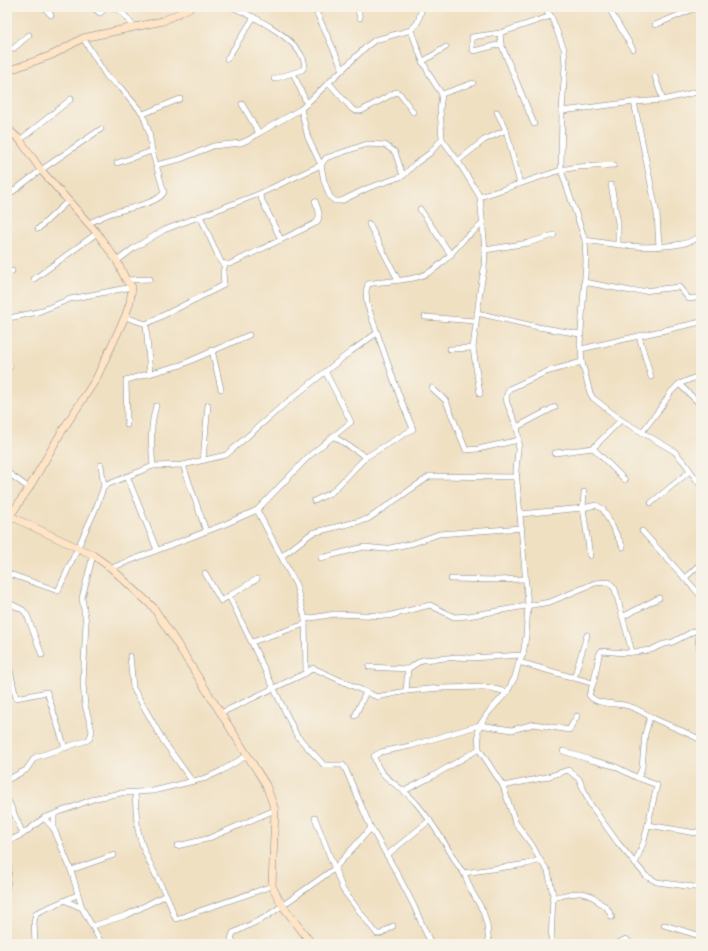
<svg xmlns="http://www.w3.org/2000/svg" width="708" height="951" font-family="'Balsamiq Sans',sans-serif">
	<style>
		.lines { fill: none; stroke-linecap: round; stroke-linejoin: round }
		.street-casing { stroke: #868890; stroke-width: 6 }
		.secondary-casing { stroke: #868890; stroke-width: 8 }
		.street { stroke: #fff; stroke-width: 5 }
		.secondary { stroke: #ffe4c6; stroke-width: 7 }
	</style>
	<rect width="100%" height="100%" fill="#f7f3e8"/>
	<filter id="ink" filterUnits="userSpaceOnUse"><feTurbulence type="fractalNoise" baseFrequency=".025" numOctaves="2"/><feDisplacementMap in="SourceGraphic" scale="8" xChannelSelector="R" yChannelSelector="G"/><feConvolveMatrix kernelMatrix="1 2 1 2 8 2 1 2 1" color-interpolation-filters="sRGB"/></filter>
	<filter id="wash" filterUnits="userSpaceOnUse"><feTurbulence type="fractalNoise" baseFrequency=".012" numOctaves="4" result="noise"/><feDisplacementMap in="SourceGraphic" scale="16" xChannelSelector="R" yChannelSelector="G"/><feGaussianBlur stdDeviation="0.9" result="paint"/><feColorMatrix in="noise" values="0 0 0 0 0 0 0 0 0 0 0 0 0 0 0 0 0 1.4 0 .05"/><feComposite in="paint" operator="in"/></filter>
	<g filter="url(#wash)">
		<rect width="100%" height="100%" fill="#f0e0c2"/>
	</g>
	<g filter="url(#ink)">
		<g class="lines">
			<g class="street-casing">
				<g id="street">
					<path d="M44,7L51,15"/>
					<path d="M92,7L100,13L107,7"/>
					<path d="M110,7C122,9 127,18 134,27"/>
					<path d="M232,7C255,17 302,40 305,66L302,70L274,79"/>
					<path d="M314,7L343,70"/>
					<path d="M357,7L360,18"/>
					<path d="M543,7L551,16L564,49L565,65L562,111L561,170L585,240L586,262L580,345L581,349L582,362L590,393L593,398L621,420L674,451L684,462L701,486"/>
					<path d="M608,7L633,49"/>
					<path d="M655,25L698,7"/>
					<path d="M500,33L501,44L534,124"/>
					<path d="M83,38L107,77L121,88L143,114L149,132L152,151L164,192C159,204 121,209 109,214C102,217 96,220 89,223"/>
					<path d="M501,44L474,51L472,49V37L500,33L551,16"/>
					<path d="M7,51L14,48L29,35"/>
					<path d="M227,59L254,17"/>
					<path d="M422,62L446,47"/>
					<path d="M293,73L307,104"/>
					<path d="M655,77L663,100"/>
					<path d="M329,83L352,109L356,111H361L396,92L400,94L413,112"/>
					<path d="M442,94L473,83"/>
					<path d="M634,102L657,214L659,247"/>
					<path d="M242,104L259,133"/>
					<path d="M301,109L308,138L321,165L324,181L330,197L335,201H341L368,188L403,176L415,164L430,153L442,139L440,109L442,94C427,74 419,54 411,30L418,22L422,7"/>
					<path d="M562,111L634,102L663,100L701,91"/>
					<path d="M497,112L506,130L520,184"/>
					<path d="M143,114L180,99"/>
					<path d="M442,139L458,161L480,197L485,250L484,269L480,291L473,348L480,394"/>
					<path d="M20,140L71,99"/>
					<path d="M458,161L484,140L506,130"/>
					<path d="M117,163L152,151"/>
					<path d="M156,165L181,159L213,146L241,143L250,139L259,133L301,109L367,46L375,40L411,30"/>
					<path d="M611,185L618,223V245"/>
					<path d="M259,194L281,240"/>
					<path d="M7,196L41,170L101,129"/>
					<path d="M480,197L561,170L577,167L614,165"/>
					<path d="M420,209L451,255"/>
					<path d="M200,216L221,262L225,264H230L316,223C322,216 318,209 315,201"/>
					<path d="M369,224L398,280"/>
					<path d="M38,229L68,201"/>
					<path d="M585,240C616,245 649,250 681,244C688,243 694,239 701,237"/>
					<path d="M485,250L528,243L554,235"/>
					<path d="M117,261L134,248L164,230L259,194L321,165L326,158L367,144L385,145L395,152L403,176"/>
					<path d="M7,273L12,271"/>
					<path d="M34,279L97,233"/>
					<path d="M126,280L150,279"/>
					<path d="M584,282L631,291H643L679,287L689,299L701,297"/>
					<path d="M477,313L538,327L580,334"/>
					<path d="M125,317L146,324L150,374"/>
					<path d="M425,317L475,321"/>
					<path d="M7,318L14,317L38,312L70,299L132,287"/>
					<path d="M146,324L222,286L224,283L223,272L225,264"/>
					<path d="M639,336L651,377"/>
					<path d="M450,349L473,348"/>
					<path d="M581,349L701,322"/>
					<path d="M212,350L221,389"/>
					<path d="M7,368L10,367"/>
					<path d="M679,384L701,405"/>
					<path d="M432,388L446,401L466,450L478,449L519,440"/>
					<path d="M127,425L126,380L181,365L249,335"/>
					<path d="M517,427L555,407"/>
					<path d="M642,432L662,406L671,392L679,384L696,377H701"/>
					<path d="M333,436L366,457"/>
					<path d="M593,448L625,480"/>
					<path d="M555,453L593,448L621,420"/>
					<path d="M203,460L208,405"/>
					<path d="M183,465L206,531"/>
					<path d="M153,466C151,445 150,426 156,406"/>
					<path d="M7,472L29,488"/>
					<path d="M127,476L157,550"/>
					<path d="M104,486L153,466L183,465L226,455L281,407L350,352L377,333"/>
					<path d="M584,492L583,508L590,556"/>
					<path d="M314,501L332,492L366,457L413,429L399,395L367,304L366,291L368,284C388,280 410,282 428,273C443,265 453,251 464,239C470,234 477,229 483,223"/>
					<path d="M651,503L690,471"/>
					<path d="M257,510L296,585L305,619L306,673"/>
					<path d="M520,514L583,508L596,505L603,509L623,547"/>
					<path d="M7,516H10L7,524"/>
					<path d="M642,531L701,596"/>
					<path d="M282,556L312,533L368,519L430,476L517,477"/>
					<path d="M321,558L364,547L385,549L414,543L439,534L522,528"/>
					<path d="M111,568L223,525L257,510L309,456L351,422L326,373"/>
					<path d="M7,573L58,591L96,508L104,486L101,465"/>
					<path d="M205,573L221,601L229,596L297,736L324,765H343L345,768L371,828L397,873L413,904L431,944"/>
					<path d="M451,579L497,580L525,579"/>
					<path d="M684,579L701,563"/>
					<path d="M229,596L257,579"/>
					<path d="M7,602L23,610L27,615L42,655"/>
					<path d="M622,617L659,598"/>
					<path d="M305,619L335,614L388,616L430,605L454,617L468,616L550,602L595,583L609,582L615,589L632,652"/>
					<path d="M701,622C696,633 698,643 701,654"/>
					<path d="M252,642L305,624"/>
					<path d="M130,656L133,688L164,742L192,781"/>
					<path d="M519,662L592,683L594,681L599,655L601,651L625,653L651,650L661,645L673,642L698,629"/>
					<path d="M369,667L408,669"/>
					<path d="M7,668L10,670L16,698L47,692L65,748"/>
					<path d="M574,678L587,635"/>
					<path d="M594,681L589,695C596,705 614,703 624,705C636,707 645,714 655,719C670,726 686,732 701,740"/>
					<path d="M406,691L408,669L422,660L459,657L469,658L523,655"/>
					<path d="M221,713L306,673L313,668L377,697L406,691L441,688L486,687L507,692"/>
					<path d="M355,716L366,692"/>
					<path d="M563,751L591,760L614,766L638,778L657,785L644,841L635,864"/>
					<path d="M638,778L642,768L645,734L650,717"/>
					<path d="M7,780L26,770L33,760L36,757L88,740L90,738L92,731L85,705L83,684L86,622L82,598L93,555"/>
					<path d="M503,786L547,777L568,770L579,779L590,804L618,843L646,876L657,882L701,888"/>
					<path d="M404,791L433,776L479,749"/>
					<path d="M135,793C136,805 136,818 138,830C143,854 157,877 168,899C171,905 172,913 176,919L272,886"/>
					<path d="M7,798L23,834"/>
					<path d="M44,818L54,829L71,870L82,908L102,944"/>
					<path d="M315,818L343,890L377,934H381L393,926"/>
					<path d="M648,825L696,833L701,828"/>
					<path d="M54,829V815"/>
					<path d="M7,842L23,834L44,818L96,798L121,793L153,791L206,778L221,771L248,755"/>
					<path d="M177,846L207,839L275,810"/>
					<path d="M387,855L430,820"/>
					<path d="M7,860L9,869L7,887"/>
					<path d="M71,870L114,855"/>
					<path d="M464,873L527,864L540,860"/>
					<path d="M552,898C570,894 586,887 600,903C601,904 604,905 605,906C608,908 610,914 612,917"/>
					<path d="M66,901L82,908"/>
					<path d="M664,925L701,936"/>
					<path d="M93,926L127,915L166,895"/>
					<path d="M35,944L34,922L36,913L77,895"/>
					<path d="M236,944L231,939L233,933L266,917L334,869L371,828"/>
					<path d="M489,944L487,925L483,911L471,890L464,873L459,867C446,845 433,823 416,803C402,785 379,780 374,756L381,752L410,746L480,725L512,730L534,724L569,730L577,716"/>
					<path d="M551,944L553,895L548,871L540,860L532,845L515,822L503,786L479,749L478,731L480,725L488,713L507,692L515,677L519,662L523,655L526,636L528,606L516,470L519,440L517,427L507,403L506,397L509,389L546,372L582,362"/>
					<path d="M616,944L626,939L631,944"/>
				</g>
			</g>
			<g class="secondary-casing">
				<g id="secondary">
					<path d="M7,71L52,55L83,38L163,21L191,7"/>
					<path d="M7,128L20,140L41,170L97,233L117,261L126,280L132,287L130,302L125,317L96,379L62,431L29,488L10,516L93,555L111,568L153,607L176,642L266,785L275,810L272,886L282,905L312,944"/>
				</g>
			</g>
			<use href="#street" class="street"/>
			<use href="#secondary" class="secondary"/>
		</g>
	</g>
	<rect width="708" height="951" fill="none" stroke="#f7f3e8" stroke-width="24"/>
</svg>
